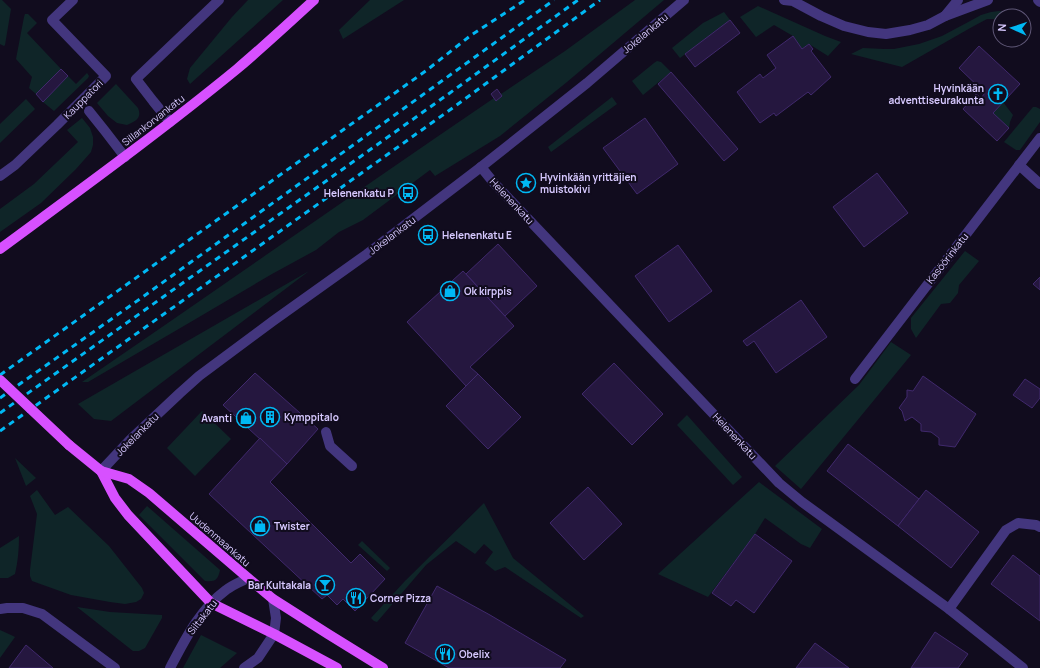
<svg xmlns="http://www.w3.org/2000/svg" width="1040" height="668" font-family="Manrope,sans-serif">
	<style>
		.green { fill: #0f2528 }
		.building { fill: #25173f; stroke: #40296c }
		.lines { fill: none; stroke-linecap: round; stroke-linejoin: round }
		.minor { stroke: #43367e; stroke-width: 10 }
		.major { stroke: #d750ff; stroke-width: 10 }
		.rail { stroke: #00b8f4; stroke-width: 3; stroke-dasharray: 6 5; stroke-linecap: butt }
		.major-bridge { stroke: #d750ff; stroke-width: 10 }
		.labels { text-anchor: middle; stroke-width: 4; stroke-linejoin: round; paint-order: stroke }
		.street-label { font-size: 10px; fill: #d7c9ff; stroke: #110c1e }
		.poi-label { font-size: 10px; font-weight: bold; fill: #d7c9ff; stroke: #110c1e; text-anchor: start }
	</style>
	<rect width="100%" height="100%" fill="#110c1e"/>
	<g class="green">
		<path d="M0,0H2L11,9L5,45L4,46L0,44Z"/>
		<path d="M248,0H283L190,84L187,79L190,68L232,17Z"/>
		<path d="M370,0H404L343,39L339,30Z"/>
		<path d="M635,0H664L567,82L500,136L435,176L430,170L363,220L339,232L316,250L272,274L194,320L88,382H82C219,288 356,192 494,98L496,101L502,96L501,94L565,51Z"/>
		<path d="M758,6L825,36L841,42L828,56L809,44L802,49L793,36L774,25L756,37L740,17Z"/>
		<path d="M999,11L1005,12L1009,15L1006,16H1000L999,19H987L972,27L902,67L851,54L863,48L884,49H894L919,44L942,36L972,20L981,15L991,12Z"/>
		<path d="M724,12L730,20L680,58L672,48L703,23Z"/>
		<path d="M25,14H28L37,23L27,33L61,69L36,94L29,88L32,77L16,59L24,17Z"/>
		<path d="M657,61L661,62L671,72L643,95L632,81L654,63Z"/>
		<path d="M87,73L89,76L88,78L54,111L43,102L68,76L76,84Z"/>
		<path d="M116,84L138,108C142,118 136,121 127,125L117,123L108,116L97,103Z"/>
		<path d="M612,97L617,104L551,152L548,147Z"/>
		<path d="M26,99L35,109L0,143V124Z"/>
		<path d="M1003,102L1013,115L1010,122L1009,128L993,113Z"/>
		<path d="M1033,107H1036L1040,109V122L1020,150H1016L1004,142Z"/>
		<path d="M82,118L90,128L93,137V145L91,152L76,169L41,203L0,232V209L34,184L78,142L67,130Z"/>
		<path d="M965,251L979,261L959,285L958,293L950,303L941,304L916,338L911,329V318Z"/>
		<path d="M309,271L111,421L94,419L78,404Z"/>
		<path d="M891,342L911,355L801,489L775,466L859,385Z"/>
		<path d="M202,411L231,439L195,476L167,448Z"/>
		<path d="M687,415L742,477L733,485L677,425Z"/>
		<path d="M15,458L36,478L26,486Z"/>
		<path d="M759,482L822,529L810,548L801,544L765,518L755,534L708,597L658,574Z"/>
		<path d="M37,490L55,515L68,507L109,546L142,588L144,593L141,599L136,602L125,604L110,602L71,595L32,581L30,576V570L37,514L30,496Z"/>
		<path d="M484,503L513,558L584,616L581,618L505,567L495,571L485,563L493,552L484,544L475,554L456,541L426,565L377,622L374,621L371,618L405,581Z"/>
		<path d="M147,506L220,570C218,580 215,582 205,581L139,515Z"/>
		<path d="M19,536C19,549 18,561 15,574L8,578H0V548Z"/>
		<path d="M362,541L390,568L387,571L358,545Z"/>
		<path d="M77,607L110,612L162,615V618L145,648L139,651H133Z"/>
		<path d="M0,630L11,635L15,637L0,658Z"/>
		<path d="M201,635L237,653L220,668H183Z"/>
	</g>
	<g class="building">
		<path d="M730,20L740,33L695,67L685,54Z"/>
		<path d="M793,36L802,49L809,44L813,49L811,51L831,77L811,95L808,92L776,116L774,113L760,123L737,92L760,74L763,78L776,68L767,55Z"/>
		<path d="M979,46L1020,84L993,113L1009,128L997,141L963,109L976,94L981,98L985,93L959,68Z"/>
		<path d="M61,69L68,76L43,102L36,94Z"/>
		<path d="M671,72L738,149L724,161L658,84Z"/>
		<path d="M497,89L502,96L496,101L491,94Z"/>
		<path d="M645,118L678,164L637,194L603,148Z"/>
		<path d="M877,173L908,213L864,247L833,207Z"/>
		<path d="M498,244L537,286L505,316L466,274Z"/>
		<path d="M678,245L712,291L669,322L635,276Z"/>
		<path d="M463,271L514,326L470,367L478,374L466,386L407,322Z"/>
		<path d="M1040,277V290L1033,284Z"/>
		<path d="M801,300L827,337L776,373L754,341L747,346L743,341Z"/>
		<path d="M614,363L663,414L632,445L582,394Z"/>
		<path d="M255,373L318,429L287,464L223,405Z"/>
		<path d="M478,374L521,417L488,449L446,406Z"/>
		<path d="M923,376L976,414L955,447L939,445V438L931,432L921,431V424L912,417L905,421L902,411L899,408L907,397V390L913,391Z"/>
		<path d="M1025,379L1040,389V398L1032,408L1013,395Z"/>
		<path d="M260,438L287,464L270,482L351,563L360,554L385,579L355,611L343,599L337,605L327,595L322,599L209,494Z"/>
		<path d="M848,444L919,499L898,526L827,471Z"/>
		<path d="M588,487L622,524L584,560L550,523Z"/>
		<path d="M926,490L979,532L951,568L898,526Z"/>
		<path d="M755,534L792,561L754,613L736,600L731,606L712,593Z"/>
		<path d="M1013,555L1040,576V621L991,584Z"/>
		<path d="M437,586L490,615L566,660L560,668H449L405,643Z"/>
		<path d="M935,632L968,654L958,668H911Z"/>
		<path d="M815,643L849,668H796Z"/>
		<path d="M26,645L53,668H9Z"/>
	</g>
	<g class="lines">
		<g class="minor">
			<path d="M784,0L793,1L821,16L844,26L868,32L886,34L910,30L928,25L945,16L988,0"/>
			<path d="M1038,0L1040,2"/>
			<path d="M945,16L958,0"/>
			<path d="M89,111L105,131L125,157"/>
			<path d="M170,122L153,101L136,79L219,0"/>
			<path d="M1019,165L1040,184"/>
			<path d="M481,167L494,183L779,483L802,502L949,609L1023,668"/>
			<path d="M0,176L15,165L57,125L106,76L52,20L73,0"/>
			<path d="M855,379L1040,138"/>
			<path d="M326,432L330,446L352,466"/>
			<path d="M101,471L130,440L180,393L199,376L273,321L367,254L481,167L587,83L684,0"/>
			<path d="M0,609L7,608H23L42,614L115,668"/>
			<path d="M949,609L1006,530L1018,523L1036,525L1040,527"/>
			<path d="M170,668C185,640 199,610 226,590C232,585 240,582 248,578"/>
			<path d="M244,668L258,658L274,634L276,618L273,599"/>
		</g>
		<g class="major">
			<path d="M0,249C80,190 160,132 237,69C263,47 289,23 314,0"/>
			<path d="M69,445L101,471L115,498L128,515L211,603L274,634L337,668"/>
			<path d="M101,471L129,479L149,493L248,578L273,599L328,634L383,668"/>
		</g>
		<g class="rail">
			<path d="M0,375L427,70L470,36L525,0"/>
			<path d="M0,398L144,296L554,0"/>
			<path d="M0,413L447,95L578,0"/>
			<path d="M0,431L454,107L600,0"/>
		</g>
		<path class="major-bridge" d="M0,380L69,445"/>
	</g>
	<defs>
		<g id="church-ring" transform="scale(1)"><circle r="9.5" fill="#110c1e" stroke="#00b8f4" stroke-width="1.5"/><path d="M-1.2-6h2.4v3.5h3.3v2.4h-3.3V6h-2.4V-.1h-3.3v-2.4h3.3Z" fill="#00b8f4"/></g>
		<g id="sight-ring" transform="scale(1)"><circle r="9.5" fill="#110c1e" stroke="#00b8f4" stroke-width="1.5"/><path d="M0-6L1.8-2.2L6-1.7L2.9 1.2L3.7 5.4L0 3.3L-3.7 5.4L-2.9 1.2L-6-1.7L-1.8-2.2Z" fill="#00b8f4"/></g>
		<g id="bus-ring" transform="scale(1)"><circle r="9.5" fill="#110c1e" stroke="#00b8f4" stroke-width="1.5"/><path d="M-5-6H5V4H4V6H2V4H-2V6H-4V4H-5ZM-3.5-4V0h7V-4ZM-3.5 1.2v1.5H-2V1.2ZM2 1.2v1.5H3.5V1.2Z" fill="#00b8f4"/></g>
		<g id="shop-ring" transform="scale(1)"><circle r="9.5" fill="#110c1e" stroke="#00b8f4" stroke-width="1.5"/><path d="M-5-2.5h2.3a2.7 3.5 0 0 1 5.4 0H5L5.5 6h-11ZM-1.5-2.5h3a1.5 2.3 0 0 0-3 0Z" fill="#00b8f4"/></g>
		<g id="building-ring" transform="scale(1)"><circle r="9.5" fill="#110c1e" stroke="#00b8f4" stroke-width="1.5"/><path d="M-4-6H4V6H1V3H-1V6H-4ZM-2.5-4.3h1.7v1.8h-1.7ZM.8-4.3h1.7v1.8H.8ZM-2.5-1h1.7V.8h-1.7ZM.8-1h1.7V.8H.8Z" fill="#00b8f4"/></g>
		<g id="bar-ring" transform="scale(1)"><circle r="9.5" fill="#110c1e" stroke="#00b8f4" stroke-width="1.5"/><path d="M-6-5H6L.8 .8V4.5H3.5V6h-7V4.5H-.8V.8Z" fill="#00b8f4"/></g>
		<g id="restaurant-ring" transform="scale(1)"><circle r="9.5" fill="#110c1e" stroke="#00b8f4" stroke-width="1.5"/><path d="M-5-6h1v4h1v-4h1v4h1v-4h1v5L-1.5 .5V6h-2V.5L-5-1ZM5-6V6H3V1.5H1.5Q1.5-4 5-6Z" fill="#00b8f4"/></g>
	</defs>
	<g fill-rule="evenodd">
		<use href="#church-ring" x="998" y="94"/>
		<use href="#sight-ring" x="526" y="183"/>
		<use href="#bus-ring" x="408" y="193"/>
		<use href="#bus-ring" x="428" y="235"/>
		<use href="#shop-ring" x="450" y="291"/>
		<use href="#building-ring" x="270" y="417"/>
		<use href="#shop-ring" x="246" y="418"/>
		<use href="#shop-ring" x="260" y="526"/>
		<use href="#bar-ring" x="325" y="585"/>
		<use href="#restaurant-ring" x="356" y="598"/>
		<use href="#restaurant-ring" x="445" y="654"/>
	</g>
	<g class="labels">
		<g class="street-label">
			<text transform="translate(645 33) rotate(-40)" y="4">Jokelankatu</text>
			<text transform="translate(83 99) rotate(-45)" y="4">Kauppatori</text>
			<text transform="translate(153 120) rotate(-38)" y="4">Sillankorvankatu</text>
			<text transform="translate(512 201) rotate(47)" y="4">Helenenkatu</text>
			<text transform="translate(392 235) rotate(-37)" y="4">Jokelankatu</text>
			<text transform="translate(947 258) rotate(-52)" y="4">Kasöörinkatu</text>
			<text transform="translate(137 434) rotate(-45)" y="4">Jokelankatu</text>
			<text transform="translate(735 436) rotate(47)" y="4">Helenenkatu</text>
			<text transform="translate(220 539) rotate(41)" y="4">Uudenmaankatu</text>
			<text transform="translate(202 617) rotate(-52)" y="4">Siltakatu</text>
		</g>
		<g class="poi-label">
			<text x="984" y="92" text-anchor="end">Hyvinkään<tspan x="984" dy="12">adventtiseurakunta</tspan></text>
			<text x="540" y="181">Hyvinkään yrittäjien<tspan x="540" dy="12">muistokivi</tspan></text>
			<text x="394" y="197" text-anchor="end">Helenenkatu P</text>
			<text x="442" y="239">Helenenkatu E</text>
			<text x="464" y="295">Ok kirppis</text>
			<text x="284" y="421">Kymppitalo</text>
			<text x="232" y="422" text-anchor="end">Avanti</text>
			<text x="274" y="530">Twister</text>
			<text x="311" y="589" text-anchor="end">Bar Kultakala</text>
			<text x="370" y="602">Corner Pizza</text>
			<text x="459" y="658">Obelix</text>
		</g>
	</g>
	<g transform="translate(1012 28) rotate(273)"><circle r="19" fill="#110c1e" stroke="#605878"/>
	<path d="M0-3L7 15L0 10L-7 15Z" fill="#00b8f4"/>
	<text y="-6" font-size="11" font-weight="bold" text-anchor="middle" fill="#d7c9ff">N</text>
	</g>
</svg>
